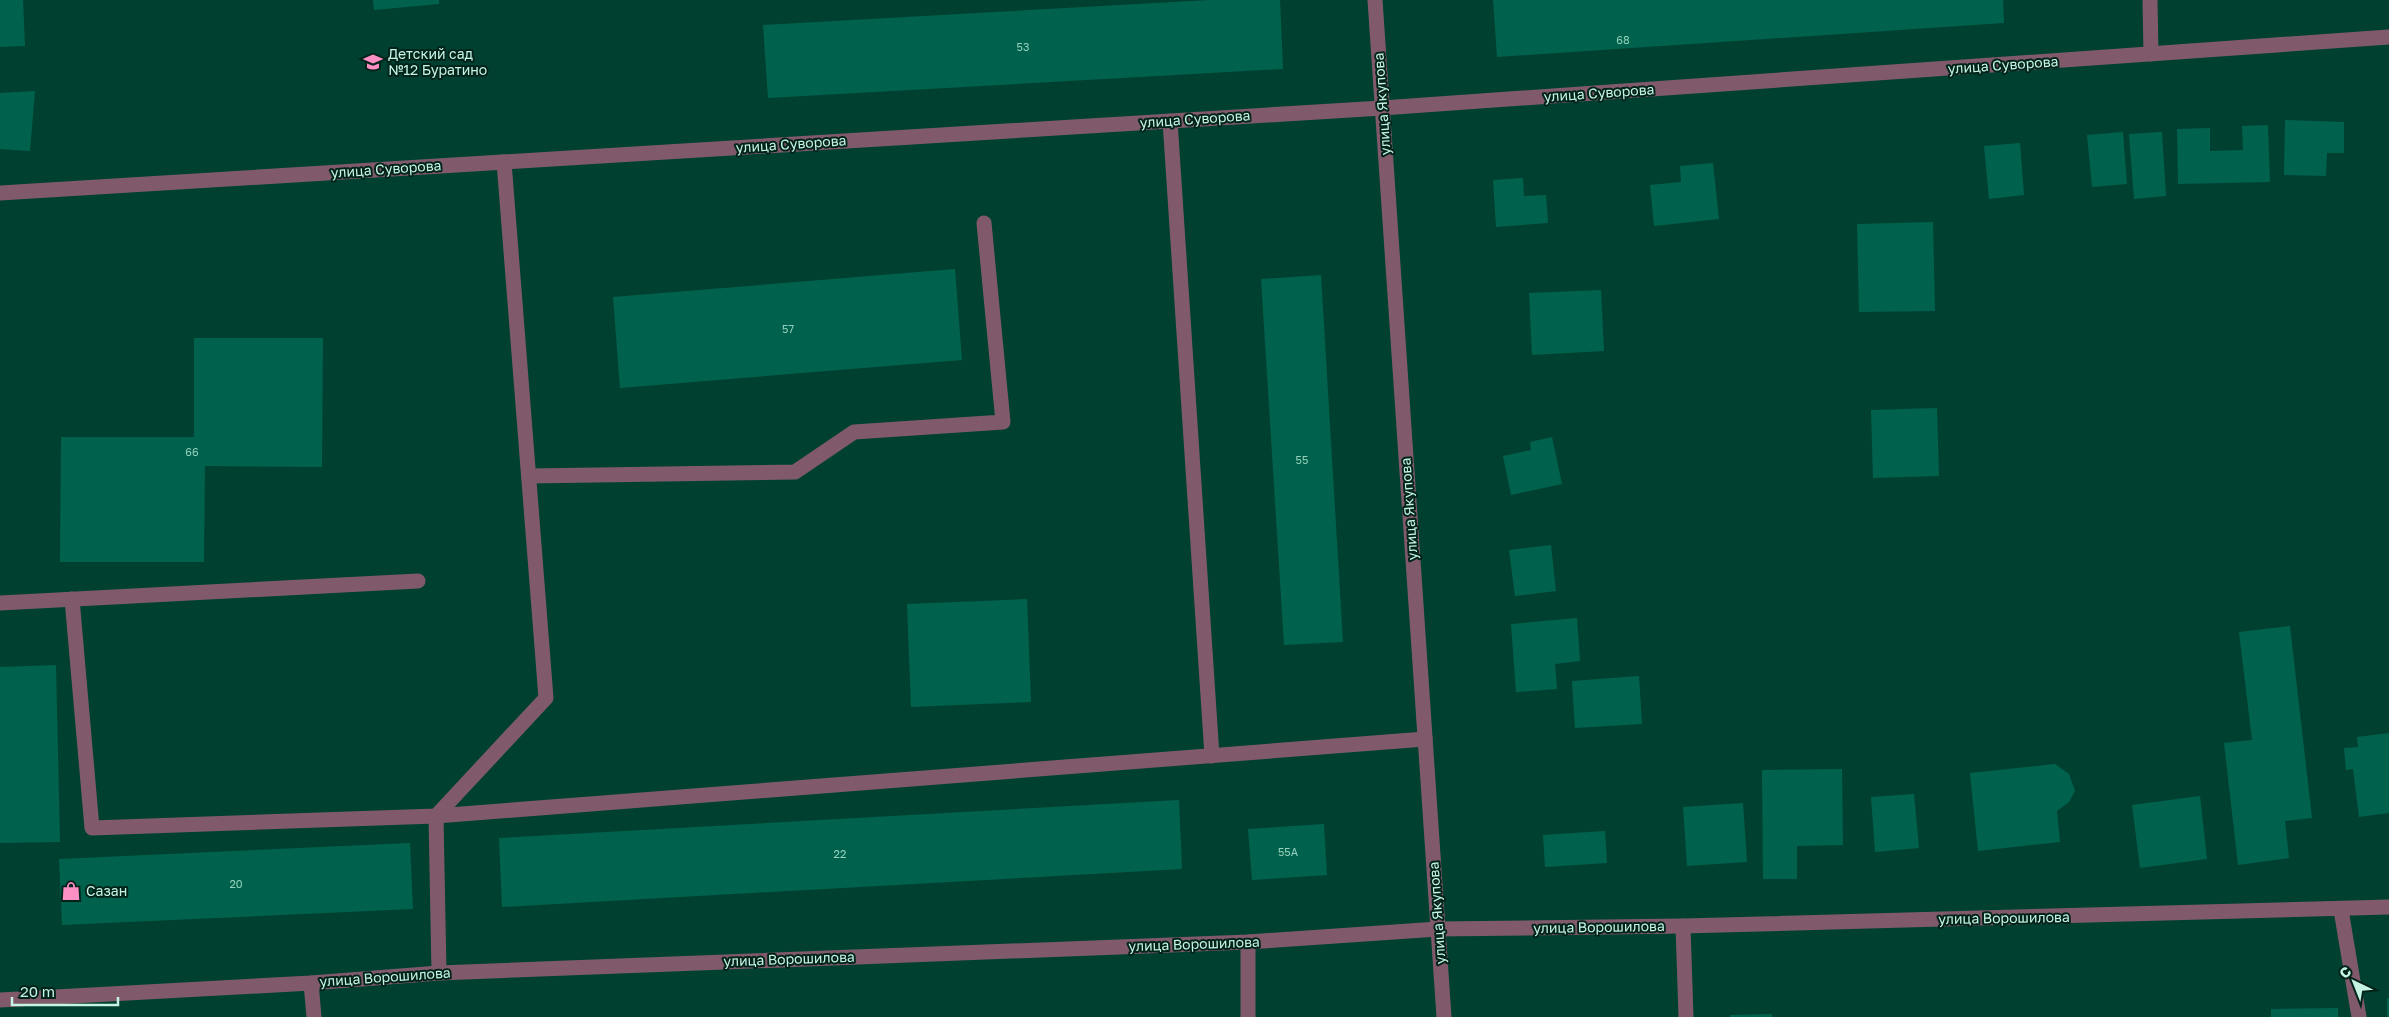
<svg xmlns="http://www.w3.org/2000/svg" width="2389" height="1017" font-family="'Golos Text',sans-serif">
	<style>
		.building { fill: #00624c }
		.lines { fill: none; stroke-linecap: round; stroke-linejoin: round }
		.lane { stroke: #805a6b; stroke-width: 15 }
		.street { stroke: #805a6b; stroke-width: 15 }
		.labels { text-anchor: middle; stroke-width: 4; stroke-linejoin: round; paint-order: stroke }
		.number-label { font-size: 11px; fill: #94d0bd }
		.poi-label { font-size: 14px; fill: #c5f4e3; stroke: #02231a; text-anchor: start }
		.street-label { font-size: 14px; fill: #c5f4e3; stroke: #02231a }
	</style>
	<rect width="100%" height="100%" fill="#004031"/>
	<g class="building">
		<path d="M0,0H23L25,46L0,47Z"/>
		<path d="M373,0H439V4L374,10Z"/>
		<path d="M1210,0H1280L1283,69L768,98L763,25Z"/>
		<path d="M1493,0H2003L2004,23L1497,57Z"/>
		<path d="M35,91L30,151L0,149V93Z"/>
		<path d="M2285,120L2344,122V153H2327L2326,176L2284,175Z"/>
		<path d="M2268,125L2270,182L2178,184L2177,129L2210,128V151L2243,150L2242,126Z"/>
		<path d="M2123,132L2127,184L2092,187L2087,135Z"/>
		<path d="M2162,132L2166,196L2134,199L2129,134Z"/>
		<path d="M2020,143L2024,195L1989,199L1984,146Z"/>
		<path d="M1713,163L1719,219L1654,226L1650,185L1681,182L1680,166Z"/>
		<path d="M1523,178L1524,196L1546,195L1548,223L1496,227L1493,180Z"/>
		<path d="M1933,222L1935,311L1859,312L1857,224Z"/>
		<path d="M955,269L962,360L620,388L613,297Z"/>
		<path d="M1321,275L1343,642L1284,645L1261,279Z"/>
		<path d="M1601,290L1604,351L1532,355L1529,293Z"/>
		<path d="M194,338H323L322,467L205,466L204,562H60L61,437H194Z"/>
		<path d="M1937,408L1939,476L1873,478L1871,410Z"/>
		<path d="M1552,437L1562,484L1511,495L1503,456L1531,450L1530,442Z"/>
		<path d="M1551,545L1556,591L1515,596L1509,550Z"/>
		<path d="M1027,599L1031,702L911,707L907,604Z"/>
		<path d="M1577,618L1580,661L1555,664L1557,689L1516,692L1511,624Z"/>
		<path d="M2290,626L2312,818L2285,821L2289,858L2238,865L2224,743L2252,740L2239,632Z"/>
		<path d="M56,665L60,842L0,843V667Z"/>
		<path d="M1639,676L1642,724L1575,728L1572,681Z"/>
		<path d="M2389,733V813L2359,817L2353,769L2346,770L2344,748L2358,747L2357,737Z"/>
		<path d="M2055,764L2069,774L2075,791L2069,802L2057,811L2060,842L1978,851L1970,773Z"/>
		<path d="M1842,769L1843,845L1797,846V879H1763L1762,770Z"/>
		<path d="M1914,794L1919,848L1875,852L1871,797Z"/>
		<path d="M2200,796L2207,859L2140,868L2132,805Z"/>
		<path d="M1179,800L1182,869L502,907L499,838Z"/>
		<path d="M1743,803L1747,862L1687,866L1683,807Z"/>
		<path d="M1324,824L1327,875L1252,880L1248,829Z"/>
		<path d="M1605,831L1607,863L1545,867L1543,835Z"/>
		<path d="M410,843L413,909L62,925L59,859Z"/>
		<rect x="2387" y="998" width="2" height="19"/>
		<path d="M2338,1008V1017H2271V1009Z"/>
		<path d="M1772,1014V1017H1730V1015Z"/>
	</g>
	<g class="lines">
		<g class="lane">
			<path d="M1170,121L1212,756"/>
			<path d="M529,476L795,472L854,432L1003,422L984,223"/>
			<path d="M72,599L92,828L436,816L1425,739"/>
			<path d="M0,603L418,581"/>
			<path d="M2341,910L2359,1017"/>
			<path d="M1248,942V1017"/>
			<path d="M439,973L436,816L546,698L504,162"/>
			<path d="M311,983L314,1017"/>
		</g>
		<g class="street">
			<path d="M1375,0L1444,1017"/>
			<path d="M2150,0L2151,54"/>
			<path d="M0,193L1382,108L2389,37"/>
			<path d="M1683,926L1686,1017"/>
			<path d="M0,1000L311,983L439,973L1248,942L1438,929L1683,926L2389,907"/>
		</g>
	</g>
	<defs>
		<g id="school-bare" transform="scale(1.5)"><path d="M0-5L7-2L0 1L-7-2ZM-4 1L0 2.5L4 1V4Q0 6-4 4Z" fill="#fc8fc3" stroke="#02231a" stroke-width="2.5" paint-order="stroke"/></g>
		<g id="shop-bare" transform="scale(1.5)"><path d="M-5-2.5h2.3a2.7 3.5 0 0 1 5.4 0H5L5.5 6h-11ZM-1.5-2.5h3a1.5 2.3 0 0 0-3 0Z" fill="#fc8fc3" stroke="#02231a" stroke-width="2.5" paint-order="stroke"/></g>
	</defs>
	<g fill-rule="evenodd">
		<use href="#school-bare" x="373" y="62"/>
		<use href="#shop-bare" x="71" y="891"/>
	</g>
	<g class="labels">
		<g class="number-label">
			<text x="1623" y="44">68</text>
			<text x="1023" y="51">53</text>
			<text x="788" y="333">57</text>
			<text x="192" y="456">66</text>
			<text x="1302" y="464">55</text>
			<text x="1288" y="856">55А</text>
			<text x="840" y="858">22</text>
			<text x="236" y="888">20</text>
		</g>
		<g class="poi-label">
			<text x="388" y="59">Детский сад<tspan x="388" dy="16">№12 Буратино</tspan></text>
			<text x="86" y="896">Сазан</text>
		</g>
		<g class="street-label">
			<text transform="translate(2003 65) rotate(-4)" y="5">улица Суворова</text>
			<text transform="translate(1599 93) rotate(-4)" y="5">улица Суворова</text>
			<text transform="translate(1382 104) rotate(-94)" y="5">улица Якупова</text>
			<text transform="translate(1195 119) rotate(-4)" y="5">улица Суворова</text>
			<text transform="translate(791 144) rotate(-4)" y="5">улица Суворова</text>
			<text transform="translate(386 169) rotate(-4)" y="5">улица Суворова</text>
			<text transform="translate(1409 509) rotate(-94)" y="5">улица Якупова</text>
			<text transform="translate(1437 913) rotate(-94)" y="5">улица Якупова</text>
			<text transform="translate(2004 918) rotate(-1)" y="5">улица Ворошилова</text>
			<text transform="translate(1599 927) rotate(-1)" y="5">улица Ворошилова</text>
			<text transform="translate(1194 944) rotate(-2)" y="5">улица Ворошилова</text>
			<text transform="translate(789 959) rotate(-2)" y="5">улица Ворошилова</text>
			<text transform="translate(385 977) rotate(-4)" y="5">улица Ворошилова</text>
		</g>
	</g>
	<g transform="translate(2354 982) rotate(317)" stroke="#02231a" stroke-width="4" paint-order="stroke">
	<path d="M0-4L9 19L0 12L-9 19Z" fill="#c5f4e3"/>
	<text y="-8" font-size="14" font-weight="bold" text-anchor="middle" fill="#c5f4e3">С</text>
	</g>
	<path d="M12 997v8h106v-8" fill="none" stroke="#c5f4e3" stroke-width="2.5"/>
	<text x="20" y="997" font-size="15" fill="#c5f4e3" stroke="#02231a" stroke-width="4" paint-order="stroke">20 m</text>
</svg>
